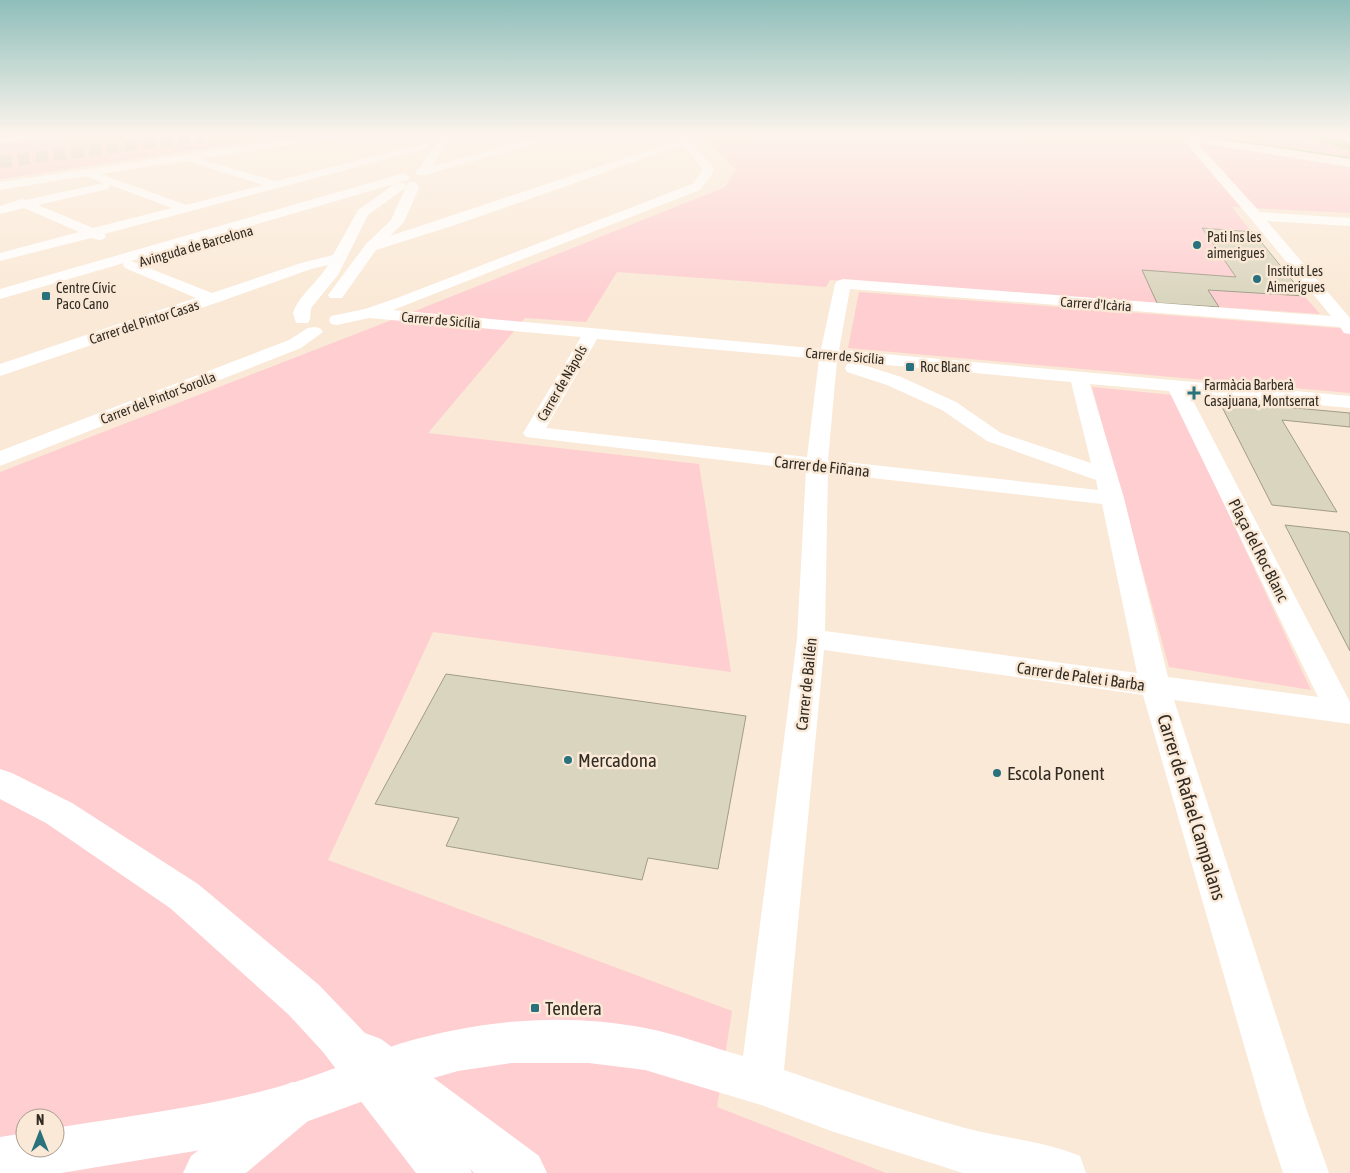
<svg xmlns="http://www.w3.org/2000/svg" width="1350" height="1173" font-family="'Asap Condensed',sans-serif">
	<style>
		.green { fill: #feced1; fill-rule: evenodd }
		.water { fill: #abcc74 }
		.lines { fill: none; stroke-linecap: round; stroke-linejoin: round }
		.stream { fill: #abcc74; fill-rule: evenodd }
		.building { fill: #dad5be; stroke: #a09c86 }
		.highway-tunnel { stroke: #d2c3b2; stroke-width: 12; stroke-dasharray: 12 6; stroke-linecap: butt }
		.street { fill: #fff; fill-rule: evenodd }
		.secondary { fill: #fff; fill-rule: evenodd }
		.highway { fill: #fff; fill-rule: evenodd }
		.poi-dot { fill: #29717c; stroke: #fae9d6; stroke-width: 2 }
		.labels { text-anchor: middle; stroke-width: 5; stroke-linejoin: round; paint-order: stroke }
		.far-poi-label { font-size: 14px; fill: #322c24; stroke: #fae9d6; text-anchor: start }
		.far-street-label { font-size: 14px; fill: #322c24; stroke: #fae9d6 }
		.street-label { font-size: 16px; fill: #322c24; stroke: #fae9d6 }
		.near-poi-label { font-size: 19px; fill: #322c24; stroke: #fae9d6; text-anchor: start }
		.near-street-label { font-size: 19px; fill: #322c24; stroke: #fae9d6 }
	</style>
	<rect width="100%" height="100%" fill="#fae9d6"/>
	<g class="green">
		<path d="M52,136H287L0,179V143Z"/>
		<path d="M702,136H1306L1350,151V213L1232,207L1274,261L1320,314L830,280L826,287L617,272L586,322L525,318L428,433L699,464L731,672L433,632L328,860L732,1011L717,1107L886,1173H0V472L415,311L725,187L736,169ZM25,1118H55V1148H25Z"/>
		<path d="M859,292L1350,329V393L848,348Z"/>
		<path d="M1092,387L1173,395L1311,690L1169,667Z"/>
	</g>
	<path class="water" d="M1306,136H1327L1350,143V151Z"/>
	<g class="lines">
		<path class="stream" d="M1201,136H1208L1350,157V159Z"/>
	</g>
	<g class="building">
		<path d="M1202,228L1253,232L1305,296L1208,290L1219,307L1157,303L1142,270L1236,277Z"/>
		<path d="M1219,401L1350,413V427L1282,420L1337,512L1272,505Z"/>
		<path d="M1285,525L1348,532L1350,535V651Z"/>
		<path d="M446,674L746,716L718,869L648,858L642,880L446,846L459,818L375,804Z"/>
	</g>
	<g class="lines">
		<path class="highway-tunnel" d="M0,162L202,136"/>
		<g class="street">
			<path d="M32,136L27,139L0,143V137Z"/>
			<path d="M306,136H332L327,139L201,159L276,181L425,143L430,146L429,148L104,234L106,236L104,239L99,240L91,238L0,261V253L79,232L24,208L0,214V206L22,199L26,200L103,183L86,176L0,190V182ZM187,161L263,185L186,205L101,174ZM110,185L172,208L93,228L38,205L108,189Z"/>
			<path d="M442,136H452L432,166L541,136H558L557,138L425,175H417L415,173Z"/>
			<path d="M675,136H686L714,168L713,173L700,190L393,310L821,349L835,284L837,281L843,279L1331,316L1251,219L1190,148L1189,139L1193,136L1198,137L1199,145L1260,212L1350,218V226L1267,221L1350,318V334L1344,333L1340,327L850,289L839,350L1350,396V408L1189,393L1350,702V724L1174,700L1307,1111L1329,1173H1283L1263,1111L1143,695L824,650L784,1070C844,1091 904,1111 965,1128C1003,1138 1043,1141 1080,1156L1086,1173H963L834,1132L761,1105L645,1070L589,1063H512L458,1071L402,1087L292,1127L195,1151L61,1173H0V1137L25,1133V1148H55V1128C134,1115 215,1106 292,1083C329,1072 365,1055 402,1043C480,1020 565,1012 645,1028C678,1034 710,1047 743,1056L797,639L806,470L526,437L523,433L581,337L369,318L337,325L331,324L329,320L331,316L365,309L397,298L692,184L701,173L702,168L683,145L455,225L376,250L342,298H330L328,295L366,244L391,220L408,182H416L419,188L404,222L390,236L678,140ZM597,339L819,359L807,457L546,428ZM837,361L854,362L847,364L845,368L847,372L887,385L942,410L987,441L1096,480L1098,490L828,460ZM854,362L1071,382L1091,463L1001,433L956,402L901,377ZM1090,384L1169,391L1318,697L1168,677L1124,498ZM828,473L1102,504L1137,673L825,631Z"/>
			<path d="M404,173L410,177L408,180L131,261L212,293L301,263L333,255L358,210L396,183H404L406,186L404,189L368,215L338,275L311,308L310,319L308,323H296L293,313C299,295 318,282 328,265L311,269L219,302L0,376V364L196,298L125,268L123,265L124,263L0,299V289Z"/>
			<path d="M314,327L320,328L323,332L301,348L0,466V451L289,340L308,328Z"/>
		</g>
		<g class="secondary">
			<path d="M1196,136L1350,159V167L1194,142L1189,139L1190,137Z"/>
			<path d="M1341,136H1350V140L1342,138Z"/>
			<path d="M0,769L12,773L72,803L198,884L319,985L365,1033L381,1039L539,1156L547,1173H483L466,1160L472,1173H416L323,1052L289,1015L170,908L46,823L0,799Z"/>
		</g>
		<g class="highway">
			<path d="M292,1082L308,1089L315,1105L308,1121L246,1173H183L191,1156L276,1089Z"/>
			<path d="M473,1113C499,1124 522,1147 533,1173H474L456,1154L449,1137L456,1120Z"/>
		</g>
	</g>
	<linearGradient id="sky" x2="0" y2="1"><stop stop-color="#8fbeba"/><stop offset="0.45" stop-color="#fdf5ed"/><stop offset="1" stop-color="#fdf5ed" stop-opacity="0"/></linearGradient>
	<rect width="1350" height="300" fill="url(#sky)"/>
	<g class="poi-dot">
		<circle cx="1197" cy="245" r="5"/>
		<circle cx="1257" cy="279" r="5"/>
		<rect x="41" y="291" width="10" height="10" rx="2.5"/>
		<rect x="905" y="362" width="10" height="10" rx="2.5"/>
		<path d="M1191.5 385.5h5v5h5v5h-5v5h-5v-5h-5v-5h5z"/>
		<circle cx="568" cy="760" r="5"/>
		<circle cx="997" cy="773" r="5"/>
		<rect x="530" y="1003" width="10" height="10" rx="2.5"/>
	</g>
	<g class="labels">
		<g class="far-poi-label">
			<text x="1207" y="242">Pati Ins les<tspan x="1207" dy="16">aimerigues</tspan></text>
			<text x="1267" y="276">Institut Les<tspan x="1267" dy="16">Aimerigues</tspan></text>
			<text x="56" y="293">Centre Cívic<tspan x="56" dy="16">Paco Cano</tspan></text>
			<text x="920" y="372">Roc Blanc</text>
			<text x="1204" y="390">Farmàcia Barberà<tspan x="1204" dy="16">Casajuana, Montserrat</tspan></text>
		</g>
		<g class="far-street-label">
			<text transform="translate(196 246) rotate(-16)" y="5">Avinguda de Barcelona</text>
			<text transform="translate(1096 304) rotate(4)" y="5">Carrer d'Icària</text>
			<text transform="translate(441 320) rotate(5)" y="5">Carrer de Sicília</text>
			<text transform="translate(144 322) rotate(-18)" y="5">Carrer del Pintor Casas</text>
			<text transform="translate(845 356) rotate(5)" y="5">Carrer de Sicília</text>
			<text transform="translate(562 383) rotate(-60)" y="5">Carrer de Nàpols</text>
			<text transform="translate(158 398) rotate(-21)" y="5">Carrer del Pintor Sorolla</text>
		</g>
		<g class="street-label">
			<text transform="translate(822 466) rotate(6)" y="6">Carrer de Fiñana</text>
			<text transform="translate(1259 550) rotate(63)" y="6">Plaça del Roc Blanc</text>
			<text transform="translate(1081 676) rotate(8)" y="6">Carrer de Palet i Barba</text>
			<text transform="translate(806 684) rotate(-84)" y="6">Carrer de Bailén</text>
		</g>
		<g class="near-poi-label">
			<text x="578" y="767">Mercadona</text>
			<text x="1007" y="780">Escola Ponent</text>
			<text x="545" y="1015">Tendera</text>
		</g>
		<g class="near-street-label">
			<text transform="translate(1192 807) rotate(73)" y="7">Carrer de Rafael Campalans</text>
		</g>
	</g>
	<g transform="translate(40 1133)"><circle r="24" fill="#fae9d6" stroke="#aa9d8f"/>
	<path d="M0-4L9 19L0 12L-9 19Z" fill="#29717c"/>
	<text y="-8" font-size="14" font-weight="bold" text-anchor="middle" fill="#322c24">N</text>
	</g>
</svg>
